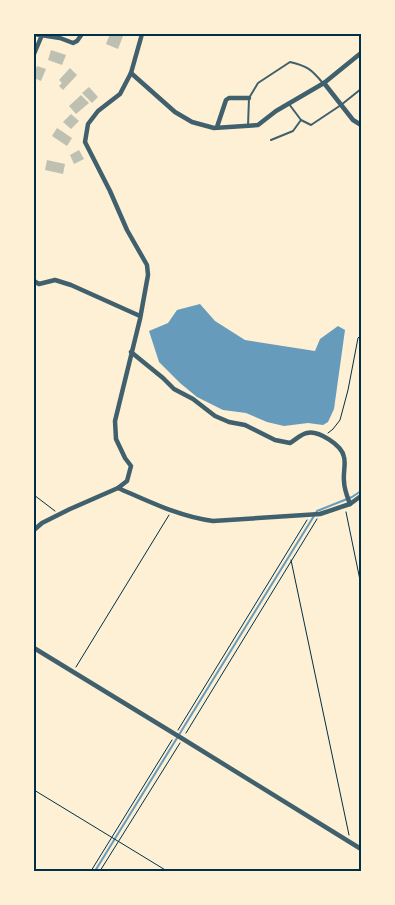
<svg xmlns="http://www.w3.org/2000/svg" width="395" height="905" font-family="'Roboto Condensed',sans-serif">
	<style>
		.water { fill: #669bbc }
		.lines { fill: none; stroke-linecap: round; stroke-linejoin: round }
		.stream { stroke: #669bbc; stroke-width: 2 }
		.building { fill: #bec0b2 }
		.path { stroke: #003049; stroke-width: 1 }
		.service { stroke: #3f606c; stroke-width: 2 }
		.minor { stroke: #3f606c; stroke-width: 4.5 }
		.neatline { fill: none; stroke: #003049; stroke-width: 2 }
	</style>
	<rect width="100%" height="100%" fill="#fdf0d5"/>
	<path class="water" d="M200,304L215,321L245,340L315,351L320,339L338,326L345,330L334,409L328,422L323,425L308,423L284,426L267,422L246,413L223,410L197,397L180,383L159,362L149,331L168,323L177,310Z"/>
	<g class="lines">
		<path class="stream" d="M95,871L317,511L352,497L361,491"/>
	</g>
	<g class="building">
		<path d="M110,34H117L123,36L118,49L106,44Z"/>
		<path d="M51,50L66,55L62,65L48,60Z"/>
		<path d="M37,66L46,69L41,81L34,78V74Z"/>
		<path d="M70,68L77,75L63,90L59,86L62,83L59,80Z"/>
		<path d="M89,87L98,97L92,103L82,93Z"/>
		<path d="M81,95L89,103L76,114L69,106Z"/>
		<path d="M71,114L79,121L71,129L63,122Z"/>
		<path d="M57,128L72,138L67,146L52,136Z"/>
		<path d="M79,150L84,159L74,164L70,155Z"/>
		<path d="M47,160L65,164L63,174L45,170Z"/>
	</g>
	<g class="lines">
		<g class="path">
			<path d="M328,433L333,429L340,420L348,390L358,338L361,335"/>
			<path d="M34,495L55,511"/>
			<path d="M346,512L361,585"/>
			<path d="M291,560L349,835"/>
			<path d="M76,667L169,515"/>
			<path d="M178,730L307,520"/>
			<path d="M186,733L317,519"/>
			<path d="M34,790L167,871"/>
			<path d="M91,871L172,740"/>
			<path d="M100,871L180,743"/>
		</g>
		<g class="service">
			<path d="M289,104L301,120L311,125L341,105L361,89"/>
			<path d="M248,126L249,98L258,83L290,62C307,66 311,69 322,82"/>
			<path d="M271,140L293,131L301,120"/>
		</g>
		<g class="minor">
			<path d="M34,34L60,38L73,43L77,41L82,34"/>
			<path d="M34,54L42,35"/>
			<path d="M131,73L175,112L192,122L214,128L258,125L276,111L324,83L361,53"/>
			<path d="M324,83L353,120L361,125"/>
			<path d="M217,127L226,100L229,98H249"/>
			<path d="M34,281L39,284L55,280L71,285L140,316"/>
			<path d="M131,352L163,378L174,389L193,399L215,416L229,422L245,425L275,440L290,443C295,440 301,434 307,433C318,430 342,445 344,457C346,464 343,473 344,481C344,489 347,496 350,504"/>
			<path d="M118,488C148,501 180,517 213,521L320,514L350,504L361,496"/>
			<path d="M34,530L42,523L70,509L118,488L127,481L131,466L125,458L116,439L115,421L140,319L148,275L147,265L127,230L110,191L85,142L88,124L98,111L120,94L131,73L142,34"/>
			<path d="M34,648L183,739L361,849"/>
		</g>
	</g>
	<rect width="395" height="905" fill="none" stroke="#fdf0d5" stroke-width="70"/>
	<rect x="35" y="35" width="325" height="835" class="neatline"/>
</svg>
